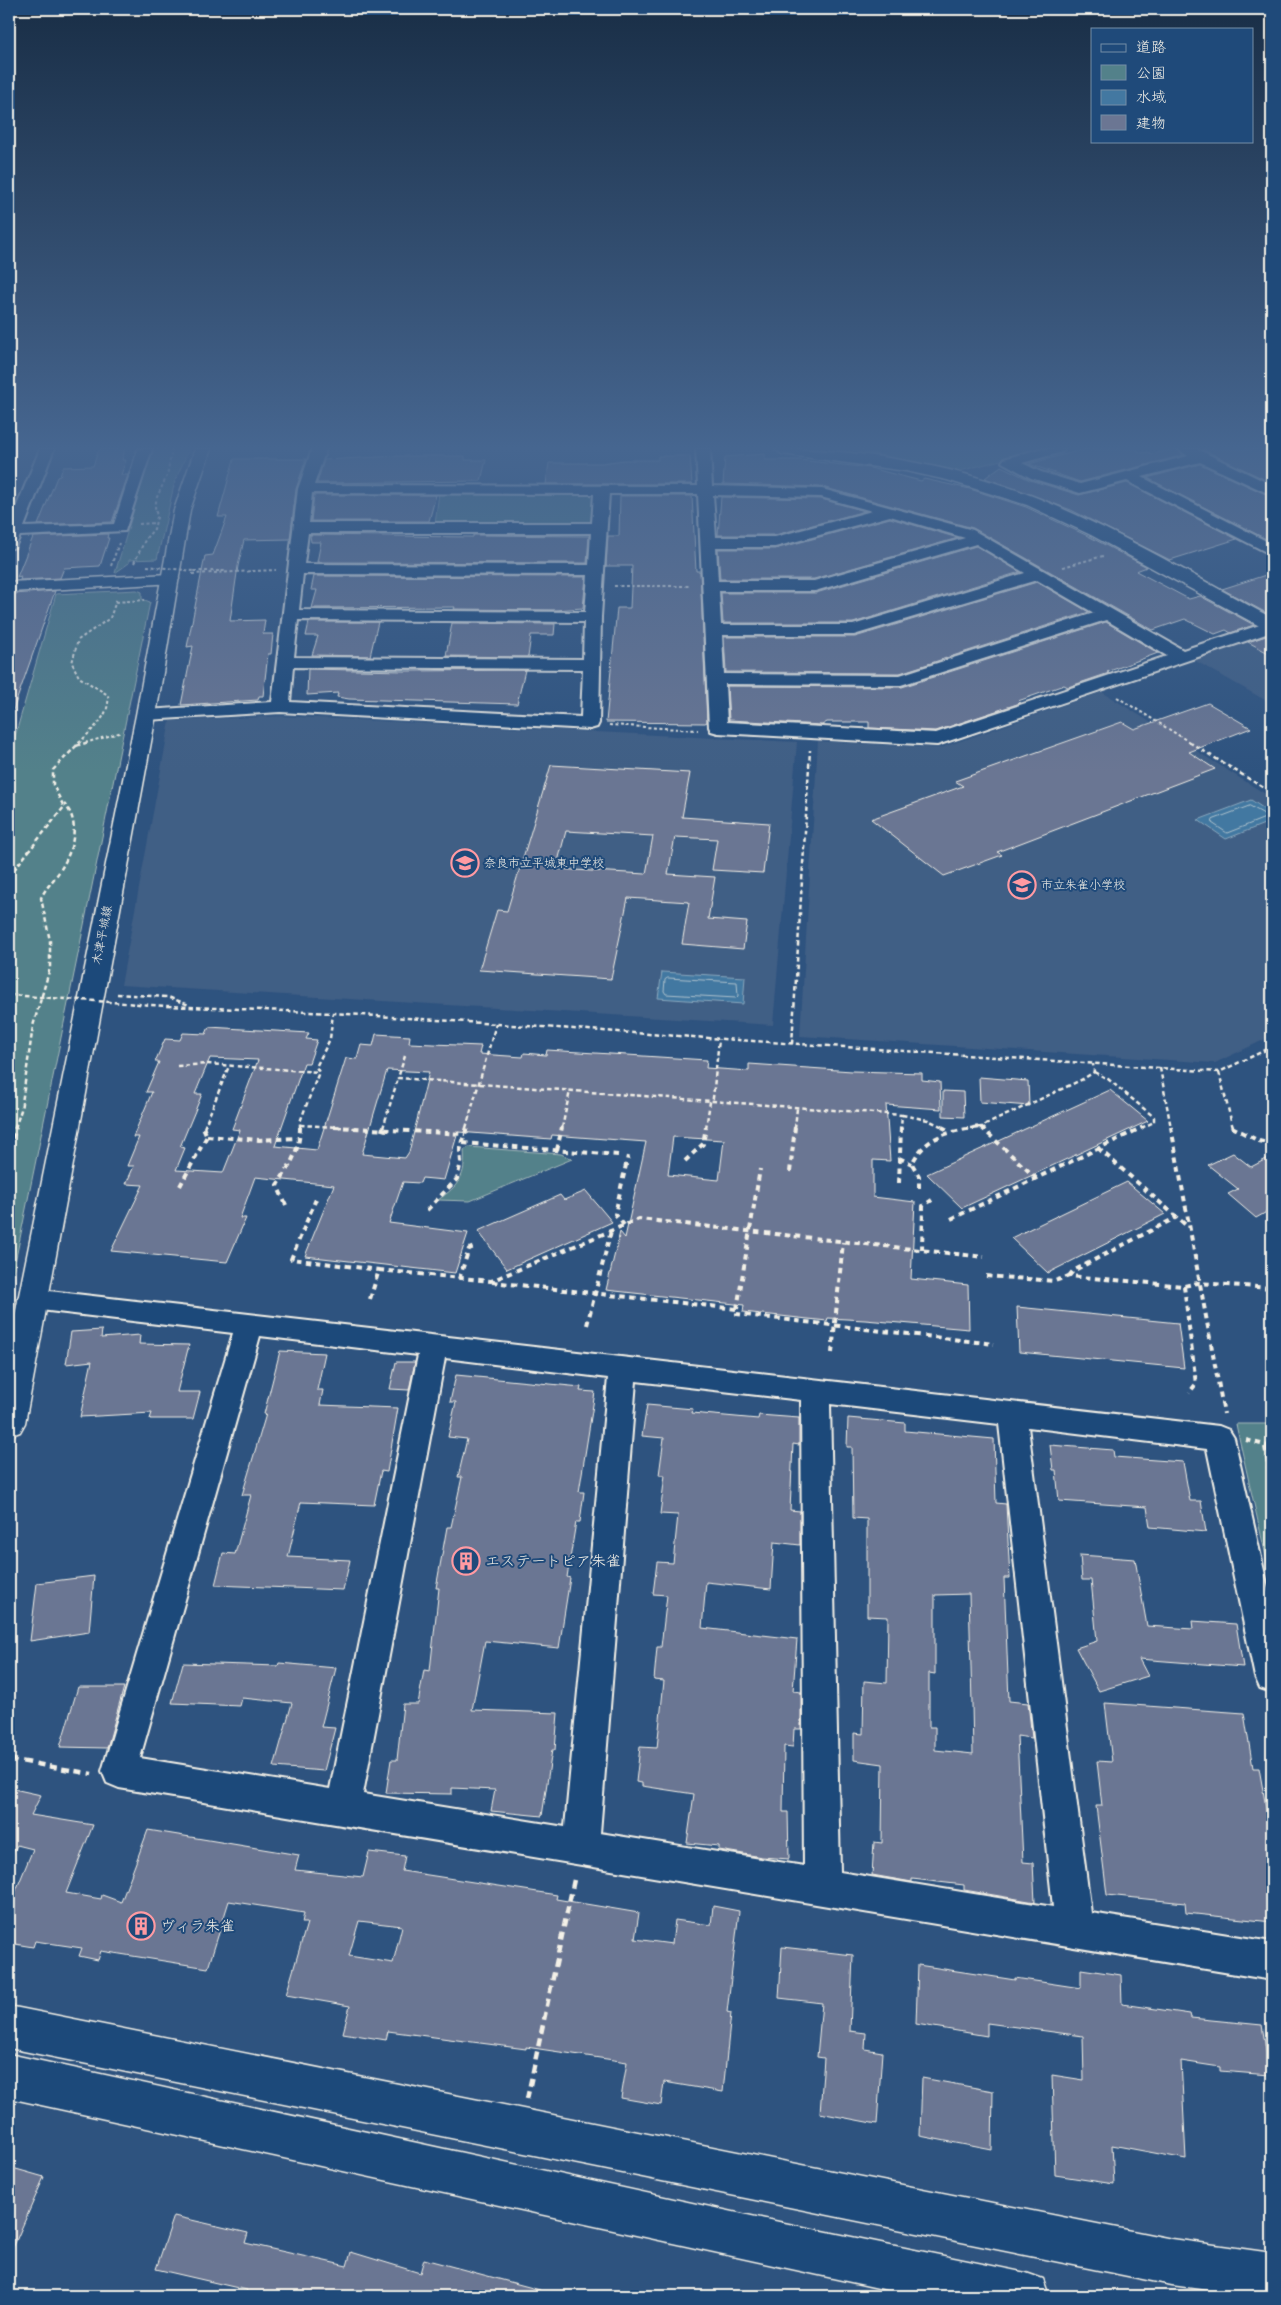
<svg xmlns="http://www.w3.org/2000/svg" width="1281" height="2305" font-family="Mali,'Klee One',sans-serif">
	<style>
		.built { fill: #405e85 }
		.green { fill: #53818a; stroke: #a4b9b9 }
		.water { fill: #4378a1; stroke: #8aa8bd }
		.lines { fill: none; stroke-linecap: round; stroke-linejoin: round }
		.shore { stroke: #adc1cc; stroke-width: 1 }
		.building { fill: #6b7693; stroke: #f4f1e8; fill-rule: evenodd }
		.minor-casing { stroke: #f4f1e8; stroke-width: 4 }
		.tertiary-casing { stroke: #f4f1e8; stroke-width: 3 }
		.secondary-casing { stroke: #f4f1e8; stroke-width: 3 }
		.path-far3 { stroke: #f4f1e8; stroke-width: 2; stroke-dasharray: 3 2.5; stroke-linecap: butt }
		.path-far2 { stroke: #f4f1e8; stroke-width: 2.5; stroke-dasharray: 4.5 3; stroke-linecap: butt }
		.path-far1 { stroke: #f4f1e8; stroke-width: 4; stroke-dasharray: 5.5 4.5; stroke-linecap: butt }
		.path { stroke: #f4f1e8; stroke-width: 4.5; stroke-dasharray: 8 5.5; stroke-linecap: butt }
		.minor { fill: #1f4a7a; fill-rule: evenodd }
		.tertiary { fill: #1f4a7a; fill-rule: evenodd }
		.secondary { fill: #1f4a7a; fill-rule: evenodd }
		.path-bridge-far1 { stroke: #f4f1e8; stroke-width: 2; stroke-dasharray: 3 2.5; stroke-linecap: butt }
		.path-bridge { stroke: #f4f1e8; stroke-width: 2.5; stroke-dasharray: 4.5 3; stroke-linecap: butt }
		.labels { text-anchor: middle; stroke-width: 4; stroke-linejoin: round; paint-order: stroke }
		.poi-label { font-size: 12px; fill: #f4f1e8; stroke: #1f4a7a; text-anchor: start }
		.street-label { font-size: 12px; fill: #f4f1e8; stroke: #1f4a7a }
		.near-poi-label { font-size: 15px; fill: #f4f1e8; stroke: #1f4a7a; text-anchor: start }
	</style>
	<rect width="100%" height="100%" fill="#2e537f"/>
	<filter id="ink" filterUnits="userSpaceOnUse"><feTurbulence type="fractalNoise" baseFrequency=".02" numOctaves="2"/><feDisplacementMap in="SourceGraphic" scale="10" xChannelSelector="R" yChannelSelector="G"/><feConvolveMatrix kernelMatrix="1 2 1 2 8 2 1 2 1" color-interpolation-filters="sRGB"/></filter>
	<g filter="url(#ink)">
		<g class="built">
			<path d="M1262,637L1272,638V704L1194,660Z"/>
			<path d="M1102,692L1272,798V1036L1215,1063L800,1036L818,741L940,748Z"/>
			<path d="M280,716L797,742L773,1025L121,985L170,721Z"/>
		</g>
		<g class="green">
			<path d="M152,449H189L175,481L157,559L129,560V563L115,573Z"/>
			<path d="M850,449H1041L960,471Z"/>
			<path d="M439,492L589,493L595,495L593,522L586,525H435Z"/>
			<path d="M137,590L142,592V599L150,602L9,1292V757L56,594Z"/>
			<path d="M469,1147L561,1154L572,1159L470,1201L438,1200C459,1185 466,1177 464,1150Z"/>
			<path d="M1236,1424H1272V1583L1237,1429Z"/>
		</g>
		<g class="water">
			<path d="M1251,800L1272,814V821L1226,839L1198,820Z"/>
			<path d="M662,972L745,977L743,1004L658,998Z"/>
		</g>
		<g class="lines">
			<g class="shore">
				<path d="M1250,806L1264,814L1265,818L1227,833L1212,823L1213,820Z"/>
				<path d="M668,978L737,982L738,996L736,998L666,994L664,991L665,980Z"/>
			</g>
		</g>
		<g class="building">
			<path d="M99,449H125L122,460H126L121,475H128L112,522L38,525L57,477L60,476L63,467L93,466Z"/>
			<path d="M1085,449H1135L1142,453L1148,452L1152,454L1176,449L1184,455L1080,482L1029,464Z"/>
			<path d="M1202,449H1272V483Z"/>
			<path d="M765,454V460H799L870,468L921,481L924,479L970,489L1026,507L1090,537L1147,567L1136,571L1183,596L1189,599L1200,596L1254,625L1231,633L1226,630L1215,634L1185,619L1153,630L973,528L822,487L723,484L725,457Z"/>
			<path d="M397,456H465V460H486L481,481L317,483L324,460Z"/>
			<path d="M658,456H690L692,484H546L549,463H602L624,460H658Z"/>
			<path d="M234,459H306L296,489L290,539L244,540L238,566L230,621L265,620L263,634H273L271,654H268L263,696H259L258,700L181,705L193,646L187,647L205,556L213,555L227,517H218Z"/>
			<path d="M1200,464L1272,497V542L1147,478Z"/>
			<path d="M1001,466L1030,480L1079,495L1127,483L1237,539L1170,560L1071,510L985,478Z"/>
			<path d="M314,495H436L429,521H311Z"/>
			<path d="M620,496H692L696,571H700L707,722L705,723L606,722L617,608H630L632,566H606L608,536H619Z"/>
			<path d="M721,497L821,499L865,511L775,535H718Z"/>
			<path d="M890,518L958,538L814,579H720L718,549H775Z"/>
			<path d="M108,534L107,538H109L100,566L64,568L60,578L20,580L21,576L17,577L33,537Z"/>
			<path d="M310,535L473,537V535L589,536L587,563L317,562L321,542H311Z"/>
			<path d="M976,546L1020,572L853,623H723L721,593H816Z"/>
			<path d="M1272,573V616L1222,589Z"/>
			<path d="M314,576L586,577L583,608L556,610L454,609L455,607L312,608L317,590H311Z"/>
			<path d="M1037,582L1089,612L900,673L726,672L724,637H855Z"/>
			<path d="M55,591L11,716L9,715V605L14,594Z"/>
			<path d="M309,622H378L370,656L312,655L318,636H306Z"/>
			<path d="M1106,622L1158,653L1107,672L1109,673L1068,687L1064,685L1018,701L1020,703L936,731L869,728V722H827L822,725L729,720L727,686L902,687Z"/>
			<path d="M452,623L555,624L554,635H531L528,657L446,656Z"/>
			<path d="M1272,634V655L1248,642Z"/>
			<path d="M308,669L404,671L525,670L517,704L349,699L337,697L338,693L307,695Z"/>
			<path d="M1208,703L1251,728L1189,752L1215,769L997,852L1002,855L944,876L871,819L963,786L955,781L1122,722L1134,729Z"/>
			<path d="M551,765L690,773L682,817L769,823L763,873L712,870L717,839L675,837L668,874L715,877L708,919L747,922L743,949L682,944L689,902L628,898L611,979L479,970L497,910L507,911ZM566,831L653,836L646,874L556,869Z"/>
			<path d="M209,1027L309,1033L306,1039L317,1040L309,1063H304L275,1146L317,1150L346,1058L357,1059L361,1045L373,1046L376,1034L410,1036L409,1043L481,1046L479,1054L523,1057L524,1053L546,1055L547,1050L707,1060L706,1068L749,1071V1064L852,1071L922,1073V1080L940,1082L941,1109L886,1105L890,1161L873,1160V1197L915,1202L911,1279L968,1285L969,1329L865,1320L828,1318L827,1321L743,1312L744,1305L606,1290L620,1232L625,1238L646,1142L552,1135L551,1139L458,1132L444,1180L422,1178L420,1183L403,1182L389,1223L468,1233L455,1273L305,1256L334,1185L255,1177L240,1218H246L227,1262L111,1251L143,1185L126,1184L134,1166H127L139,1137H133L152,1092H146L159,1062H155L165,1039L180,1040L183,1033L206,1034ZM210,1058L258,1060L232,1129L240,1130L223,1173L176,1170L185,1148L180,1147L202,1094H195ZM387,1070L429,1072L409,1152L405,1158L362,1154ZM673,1137L724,1140L719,1180L668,1175Z"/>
			<path d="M979,1077L1028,1081L1029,1106L980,1102Z"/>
			<path d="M1110,1090L1148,1121L962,1208L927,1174Z"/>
			<path d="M943,1091L963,1092L964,1117L943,1116Z"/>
			<path d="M1233,1153L1251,1167L1272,1156V1209L1256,1218L1228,1194L1238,1189L1208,1165Z"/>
			<path d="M1127,1182L1165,1214L1048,1273L1011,1238Z"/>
			<path d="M586,1191L612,1222L507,1269L478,1231L560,1195L564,1200Z"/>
			<path d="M1017,1307L1178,1323L1184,1368L1019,1352Z"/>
			<path d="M102,1330L101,1338L140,1335L139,1344L189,1345L177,1392H200L193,1419H150L152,1413L80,1417L92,1361L66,1364L71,1332Z"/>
			<path d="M280,1351L325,1353L317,1390H323L320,1405L398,1408L387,1472L381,1471L374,1505L301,1502L288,1557L350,1560L343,1590L215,1585L223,1553L235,1554L251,1495H242L266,1414H264Z"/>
			<path d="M396,1362H415L409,1390L390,1389Z"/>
			<path d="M456,1375L581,1387L580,1391L595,1392L579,1492H584L580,1522H576L567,1577L570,1578L559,1648L485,1641L472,1710L558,1713L555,1750H552L542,1816L491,1811L495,1790L452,1788V1794L386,1793L391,1760H397L403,1704H418L424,1670L430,1671L439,1588H436L447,1527H451L462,1477H458L467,1439L448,1437L456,1402H450Z"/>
			<path d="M647,1405L693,1409L692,1413L758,1419L759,1415L799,1418V1445L793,1444L790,1510L800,1511V1545L774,1542L771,1589L706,1582L702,1628L797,1639L793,1691L801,1692V1729H794L793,1747L784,1746L783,1812H788L789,1859L762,1857L719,1850V1846L687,1843L694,1794L642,1786V1783L636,1782L640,1747L657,1748L664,1681L654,1680L657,1647H661L667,1595L653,1594L657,1562L673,1563L678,1515L660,1514L665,1475H659L664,1438L642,1436Z"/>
			<path d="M848,1418L905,1423V1431L994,1439L996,1503L1006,1504L1010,1578H1004L1009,1701L1028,1703L1032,1738L1017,1736L1023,1862L1033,1863L1035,1902L964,1890V1885L912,1879V1882L872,1875L874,1842L882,1843L883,1764L854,1760V1733L863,1734L864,1681L887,1683L888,1617L867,1616V1519L853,1518L852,1447H847ZM969,1594L972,1704L973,1754L935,1750V1727H929V1673L935,1674V1595Z"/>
			<path d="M1050,1445L1113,1450L1114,1457L1183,1462L1190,1501H1201L1206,1532L1150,1527L1147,1507L1059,1501L1056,1470H1053Z"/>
			<path d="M1080,1555L1135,1559L1147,1626L1193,1629L1192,1621L1236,1624L1243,1667L1139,1659L1148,1676L1099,1691L1076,1648L1097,1641L1091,1580H1082Z"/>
			<path d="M94,1576L89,1632L30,1641L37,1583Z"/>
			<path d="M183,1663L278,1666L279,1663L336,1668L321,1727L335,1728L324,1771L274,1767L292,1703L242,1698L240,1706L172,1703Z"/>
			<path d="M78,1687H124L107,1748L60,1747Z"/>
			<path d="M1105,1703L1244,1713L1253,1768H1259L1272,1841V1922L1186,1913L1185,1903L1107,1895L1096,1806H1102L1097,1761L1112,1762Z"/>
			<path d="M9,1788L41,1795L31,1815L93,1825L66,1893L101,1899L102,1895L121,1902L148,1830L299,1855L295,1870L363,1877L369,1852L405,1856L402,1871L557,1895L556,1899L639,1913L635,1939L672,1944L675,1920L711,1925L713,1906L739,1911L727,2012L731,2013L723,2092L664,2082L661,2105L621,2098L627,2062L526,2047V2049L388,2031L386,2040L343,2033L350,2006L286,1995L307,1923H302L304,1913L229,1901L208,1968L101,1951L98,1960L79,1956L82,1948L35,1941L33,1947L9,1943V1892L15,1893L33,1849L17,1845L9,1862ZM359,1921L402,1926L393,1963L349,1956Z"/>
			<path d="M782,1947L853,1955L850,2031L866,2033L865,2049L882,2052L877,2124L820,2113L824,2058L817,2057L822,2003L779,1998Z"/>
			<path d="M918,1965L1015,1980V1978L1081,1988V1969L1121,1975L1122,2004L1190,2014L1191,2018L1262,2025L1270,2075L1220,2071V2067L1181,2061L1186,2159L1112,2145L1114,2184L1055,2175L1052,2075L1084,2080L1083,2036L987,2023V2036L916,2024Z"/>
			<path d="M922,2078L993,2091L992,2150L920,2136Z"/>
			<path d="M9,2167L44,2177L9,2257Z"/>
			<path d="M174,2216L248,2233L245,2243L347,2266L351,2252L420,2273L424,2259L540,2290L539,2296H256L245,2294L247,2290L156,2269Z"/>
		</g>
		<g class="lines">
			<g class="minor-casing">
				<g id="minor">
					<path d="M40,449H54L24,527L114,524L138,449H152L125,531L20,536L15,547L9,549V525Z"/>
					<path d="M312,449H326L314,485L698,486L696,449H710L712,486L822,489L973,530L1183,650L1272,621V632L937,745L718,733L711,731L709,727L698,494H609L601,617L599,723L597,727L590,729L280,712L146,720L140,719L137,715L140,711L146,710L272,702L298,489ZM312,493L594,494L592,523H309ZM713,495L821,497L872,511L775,537H716ZM890,516L965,538L814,581H718L716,547H775ZM308,533H591L589,565L304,564ZM976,544L1025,573L853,625H721L719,591H815ZM303,574L588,575L585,612L299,610ZM1037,580L1094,613L900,675L724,674L722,635H854ZM298,620L584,622L583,659L294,657ZM1106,620L1167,656L936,733L727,722L725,684L901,685ZM293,667L583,669L581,717L290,702Z"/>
					<path d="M1039,449H1064L1062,452L1022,463L1041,472L1080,484L1188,456L1178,449H1197L1272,485V495L1200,462L1142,477L1272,544V555L1127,481L1080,493L1031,478L1002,462L1004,459Z"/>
					<path d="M32,1289L1219,1426L1229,1430L1234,1438L1272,1606V1692L1260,1688L1255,1677L1207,1449L1028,1427L1091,1913L1272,1942V1980L119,1788L107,1783L102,1771L233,1333L32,1309L22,1306L18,1299L22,1292ZM260,1336L418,1355L330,1789L140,1758ZM445,1358L608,1378L565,1827L363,1794ZM636,1381L801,1400L804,1866L600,1833ZM830,1404L999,1424L1053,1907L840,1872Z"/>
				</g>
			</g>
			<g class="tertiary-casing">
				<g id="tertiary">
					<path d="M775,449C861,449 960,466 1040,499C1120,532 1196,577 1272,618V631L1265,629L1091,535L1027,505L947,480L906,471L782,454Z"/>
					<path d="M170,574L176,575L179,579L176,583L9,592V582Z"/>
					<path d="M9,2006L1172,2239L1272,2253V2296H1251L1172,2285L9,2048Z"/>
					<path d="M9,2054L779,2222L1026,2273L1043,2279L1049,2296H915L9,2098Z"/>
				</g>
			</g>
			<g class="secondary-casing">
				<path id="secondary" d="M195,449H211L190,510L156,715L25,1423L20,1432L9,1436V1345L136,715L174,510Z"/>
			</g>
			<g class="path-far3">
				<path d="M139,524L156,523"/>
				<path d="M134,563L146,538L154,529L157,517L155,507L157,497L167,476L172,449"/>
				<path d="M111,566L119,543"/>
				<path d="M1063,567L1103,556"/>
				<path d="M194,571H224V573"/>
				<path d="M192,574L276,570"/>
				<path d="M614,586H690"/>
				<path d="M116,602L145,600"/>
				<path d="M1117,697L1191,743"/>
				<path d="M609,725L698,730"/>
				<path d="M79,743C92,729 111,716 108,695L79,677L72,663L78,640L110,618L117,598"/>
				<path d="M85,743L122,732"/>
			</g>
			<g class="path-far2">
				<path d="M1189,742L1272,793"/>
				<path d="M76,746L89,742"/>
				<path d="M9,876L64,807L53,785V770L80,742"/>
				<path d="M117,994L168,997L189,1005"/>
				<path d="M167,1006L333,1013L1219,1072L1272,1047"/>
				<path d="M792,1044L810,750"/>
				<path d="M405,1056L398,1078L902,1115L901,1128"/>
				<path d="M177,1066L207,1064L319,1072"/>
				<path d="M1160,1068L1171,1128"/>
				<path d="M1094,1072L1108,1079L1154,1117V1122L1141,1128"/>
				<path d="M1219,1072L1233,1128"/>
				<path d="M902,1115L928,1120L945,1128"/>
				<path d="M300,1125L358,1128"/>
				<path d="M981,1127L982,1128"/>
				<path d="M15,1128L21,1110L33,1026L50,968V941L41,898C46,887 55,879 61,869C73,850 81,821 64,804"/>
				<path d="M204,1128L229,1066"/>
				<path d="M300,1128V1122L319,1072L316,1067L330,1039L333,1013"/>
				<path d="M383,1128L398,1078"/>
				<path d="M466,1128L496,1024"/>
				<path d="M562,1128L570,1091"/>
				<path d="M706,1128L710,1102L713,1098L719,1039"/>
				<path d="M795,1128L797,1108"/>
				<path d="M970,1128L981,1127L1083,1079L1094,1072L1093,1064"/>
			</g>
			<g class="path-far1">
				<path d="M334,1127L465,1134"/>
				<path d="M942,1127L950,1131"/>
				<path d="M981,1127L1036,1178"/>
				<path d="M1171,1127L1224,1414"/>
				<path d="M1232,1127L1259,1141L1272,1144"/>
				<path d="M382,1131L383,1127"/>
				<path d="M207,1136L259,1140L298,1138"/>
				<path d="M463,1143L618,1155"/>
				<path d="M9,1148L16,1127"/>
				<path d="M1098,1148L1188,1227"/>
				<path d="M557,1150L562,1127"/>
				<path d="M899,1158L912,1164"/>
				<path d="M685,1161L703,1144L706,1127"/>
				<path d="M790,1172L795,1127"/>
				<path d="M899,1183L901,1127"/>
				<path d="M180,1186L207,1136L203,1127"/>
				<path d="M919,1188V1176L912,1164C925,1135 952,1131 980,1127"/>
				<path d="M316,1199L291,1259L379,1270"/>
				<path d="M286,1205L277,1185C290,1166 300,1150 300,1127"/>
				<path d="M427,1210L457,1179L461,1162L460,1151L467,1127"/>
				<path d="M951,1219L1143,1127"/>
				<path d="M624,1225L615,1214L628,1156"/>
				<path d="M922,1250L923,1206L932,1200"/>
				<path d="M986,1276L1055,1281L1069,1276L1184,1286L1198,1283L1272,1288"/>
				<path d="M1069,1276L1073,1271L1177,1217"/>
				<path d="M459,1279L469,1249L474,1247"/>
				<path d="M492,1282L737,1309V1314L994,1344"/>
				<path d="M1184,1286L1196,1384L1189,1393"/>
				<path d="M370,1299L379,1270L491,1281L639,1219L984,1257"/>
				<path d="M737,1309L760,1169"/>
				<path d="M587,1325L611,1231"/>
				<path d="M832,1353L843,1242"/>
				<path d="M1246,1440L1272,1447"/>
				<path d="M1265,1447L1272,1487"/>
			</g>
			<g class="path">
				<path d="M9,1759L92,1774"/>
				<path d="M527,2099L575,1875"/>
			</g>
			<use href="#minor" class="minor"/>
			<use href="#tertiary" class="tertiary"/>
			<use href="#secondary" class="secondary"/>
			<path class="path-bridge-far1" d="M147,566L194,571"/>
			<path class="path-bridge" d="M9,995L167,1006"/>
		</g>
	</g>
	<linearGradient id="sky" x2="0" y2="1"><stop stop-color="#192e46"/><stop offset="0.58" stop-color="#466690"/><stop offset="1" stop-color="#466690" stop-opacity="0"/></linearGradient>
	<rect width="1281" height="772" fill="url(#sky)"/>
	<defs>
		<g id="school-ring" transform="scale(1.4375)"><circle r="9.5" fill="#1f4a7a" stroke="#ff9aa2" stroke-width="1.5"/><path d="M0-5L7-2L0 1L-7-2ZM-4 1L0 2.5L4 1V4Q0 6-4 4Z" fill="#ff9aa2"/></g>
		<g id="building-ring" transform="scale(1.4375)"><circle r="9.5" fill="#1f4a7a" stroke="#ff9aa2" stroke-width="1.5"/><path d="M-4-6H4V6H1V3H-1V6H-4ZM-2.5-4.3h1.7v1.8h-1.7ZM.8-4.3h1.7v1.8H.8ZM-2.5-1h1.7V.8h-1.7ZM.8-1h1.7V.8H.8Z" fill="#ff9aa2"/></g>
	</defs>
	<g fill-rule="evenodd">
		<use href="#school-ring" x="465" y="863"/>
		<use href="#school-ring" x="1022" y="885"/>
		<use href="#building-ring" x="466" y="1561"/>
		<use href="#building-ring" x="141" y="1926"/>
	</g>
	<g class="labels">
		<g class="poi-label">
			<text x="484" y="867">奈良市立平城東中学校</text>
			<text x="1041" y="889">市立朱雀小学校</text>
		</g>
		<g class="street-label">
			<text transform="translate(102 935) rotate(-79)" y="4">木津平城線</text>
		</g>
		<g class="near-poi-label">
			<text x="485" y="1566">エステートピア朱雀</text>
			<text x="160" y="1931">ヴィラ朱雀</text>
		</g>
	</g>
	<rect width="1281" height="2305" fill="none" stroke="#1f4a7a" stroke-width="30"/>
	<rect x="15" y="15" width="1251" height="2275" fill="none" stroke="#f4f1e8" stroke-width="2" filter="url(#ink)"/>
	<rect x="1091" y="28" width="162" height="115" fill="#1f4a7a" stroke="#748da6"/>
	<rect x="1101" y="44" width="25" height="8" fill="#1f4a7a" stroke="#748da6"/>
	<text x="1136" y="52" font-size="15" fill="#f4f1e8">道路</text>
	<rect x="1101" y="65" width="25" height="15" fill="#53818a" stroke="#748da6"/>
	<text x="1136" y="78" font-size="15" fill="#f4f1e8">公園</text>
	<rect x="1101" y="90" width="25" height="15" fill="#4378a1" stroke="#748da6"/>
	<text x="1136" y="102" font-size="15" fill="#f4f1e8">水域</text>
	<rect x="1101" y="115" width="25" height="15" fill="#6b7693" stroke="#748da6"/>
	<text x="1136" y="128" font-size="15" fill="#f4f1e8">建物</text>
</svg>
